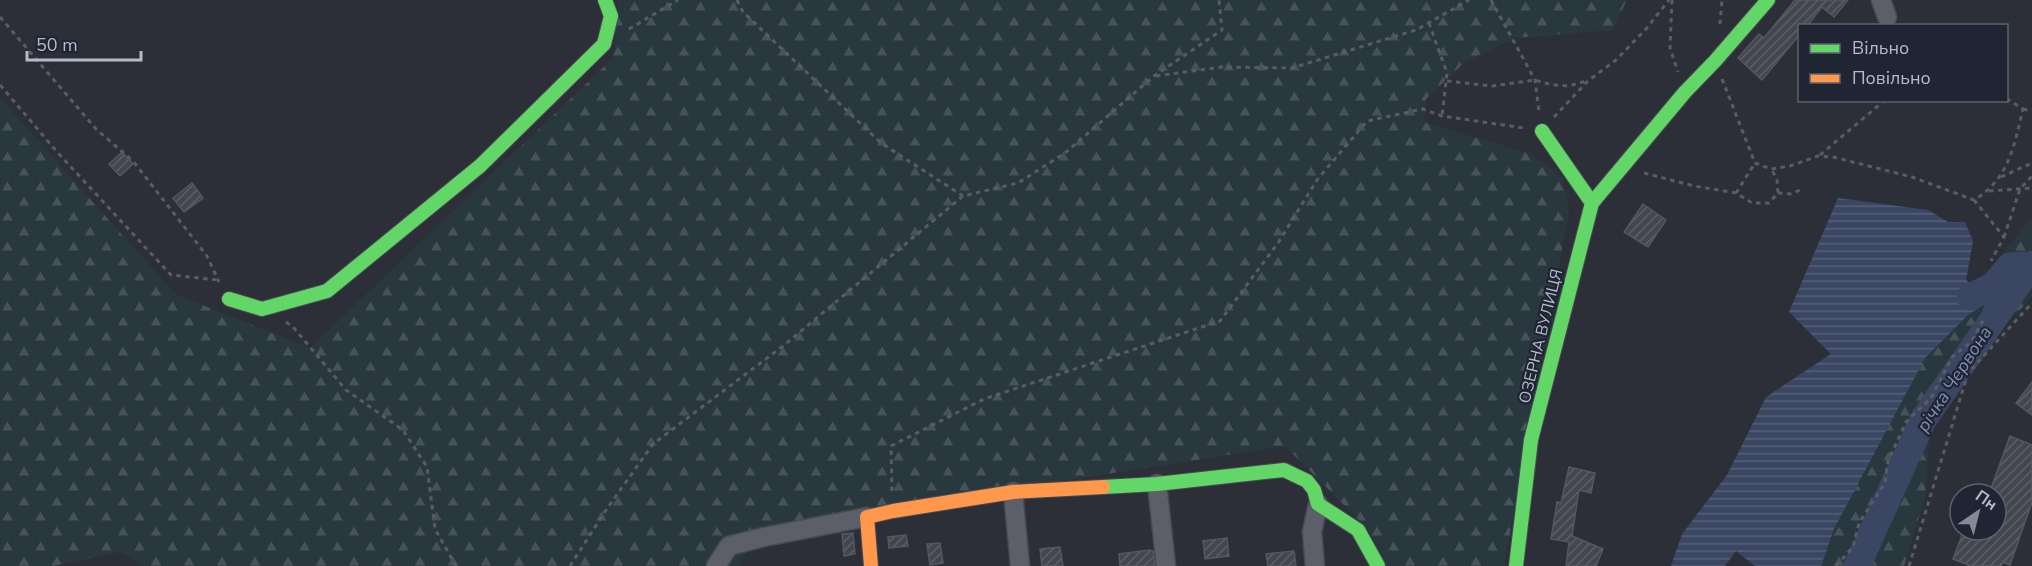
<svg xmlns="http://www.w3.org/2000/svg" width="2032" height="566" font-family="'Nunito Sans',sans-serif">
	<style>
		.forest { fill: url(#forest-firs) }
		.water { fill: url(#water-rules) }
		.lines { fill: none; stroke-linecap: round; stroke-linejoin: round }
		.river { stroke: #3b4762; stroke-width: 27 }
		.building { fill: url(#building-hatch); stroke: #54575f; stroke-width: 1.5 }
		.street-casing { stroke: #484b51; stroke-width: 21 }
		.fast-casing { stroke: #484b51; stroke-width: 16 }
		.slow-casing { stroke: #484b51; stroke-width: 16 }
		.path { stroke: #595d63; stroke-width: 3; stroke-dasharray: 4.5 4.5; stroke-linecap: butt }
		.street { stroke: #5c5f67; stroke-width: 18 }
		.fast { stroke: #63d668; stroke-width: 14 }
		.slow { stroke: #ff974d; stroke-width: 14 }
		.labels { text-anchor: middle; stroke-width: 4.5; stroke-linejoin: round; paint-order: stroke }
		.street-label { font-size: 16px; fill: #b7bbc9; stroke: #1f2533 }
		.water-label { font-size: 18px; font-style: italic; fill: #808eaf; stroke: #1f2533 }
	</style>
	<defs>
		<pattern id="forest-firs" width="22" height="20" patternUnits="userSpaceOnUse" patternTransform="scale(1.5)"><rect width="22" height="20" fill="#29383e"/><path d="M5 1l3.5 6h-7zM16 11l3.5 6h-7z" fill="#465359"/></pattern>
		<pattern id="water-rules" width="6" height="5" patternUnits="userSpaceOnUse" patternTransform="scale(1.5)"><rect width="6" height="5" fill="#3b4762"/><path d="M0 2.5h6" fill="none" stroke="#556077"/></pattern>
		<pattern id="building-hatch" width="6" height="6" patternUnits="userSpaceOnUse" patternTransform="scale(1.5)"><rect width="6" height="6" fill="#43464e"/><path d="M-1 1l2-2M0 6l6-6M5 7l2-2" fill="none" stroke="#5c5f66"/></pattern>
	</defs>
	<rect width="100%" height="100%" fill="#2c2f38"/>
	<g class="forest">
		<path d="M619,0H1627L1612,30L1515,38L1465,62L1426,99L1424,122L1531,154L1563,178L1569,211L1504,566H1387L1368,529L1285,446L755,529L739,566H144L120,552L53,566H0V98L175,294L310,348L613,58Z"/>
		<path d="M2032,218V296L2022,308L1960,360L1930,423L1925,497L1904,566H1821L1834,529L1925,358L1969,314L1978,309L1989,270Z"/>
	</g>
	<path class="water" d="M1838,198L1928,210L1948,222H1965L1973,241L1966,280L1982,294L1978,309L1969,314L1925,358L1834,529L1821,566H1755L1736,551L1725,566H1671L1682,534L1727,475L1766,397L1831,354L1789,312Z"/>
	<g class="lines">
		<g class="river">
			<path d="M1970,297L1993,286L2010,266L2023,265"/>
			<path d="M1857,566L1923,420L2032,264"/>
		</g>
	</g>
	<g class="building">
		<path d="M1795,0H1848L1834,17L1822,7L1807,26H1800V34L1762,80L1738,58L1759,34L1764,38Z"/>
		<path d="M122,152L133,164L120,176L109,164Z"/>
		<path d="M192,183L203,198L184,212L173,198Z"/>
		<path d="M1643,204L1666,220L1648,247L1624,232Z"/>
		<path d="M2032,382V415L2016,403Z"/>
		<path d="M2010,436L2032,445V502L2010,565L2003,562L2001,566H1971L1953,559L1964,530H1979L1996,536V494H1989Z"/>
		<path d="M1569,467L1595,473L1591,493L1579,490L1572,536L1603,549L1596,566H1566L1569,542L1551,539L1557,502L1561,503Z"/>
		<path d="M853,533L855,554L844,556L842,534Z"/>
		<path d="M906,535L908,546L889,548L888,537Z"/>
		<path d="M1227,538L1229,556L1205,559L1203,541Z"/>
		<path d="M940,543L943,563L930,565L927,544Z"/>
		<path d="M1060,547L1063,566H1042L1040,549Z"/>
		<path d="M1150,550L1153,551L1155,566H1120L1119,554Z"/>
		<path d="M1294,551L1296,566H1268L1266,554Z"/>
	</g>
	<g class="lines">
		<g class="street-casing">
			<g id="street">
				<path d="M1881,0L1887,17"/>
				<path d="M1157,484L1166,566"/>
				<path d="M1013,492L1020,566"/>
				<path d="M716,566L729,546L764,537L867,517"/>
				<path d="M1315,566L1312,532L1318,504"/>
			</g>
		</g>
		<g class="fast-casing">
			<g id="fast">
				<path d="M1592,203L1685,92L1715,61L1768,0"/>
				<path d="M229,299L262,309L327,291L480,166L604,44L611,16L605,0"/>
				<path d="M1103,487L1157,484L1284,470L1307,481L1314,490L1318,504L1358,530L1378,566"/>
				<path d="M1516,566L1531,440L1592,203L1542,131"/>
			</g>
		</g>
		<g class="slow-casing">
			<path id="slow" d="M871,566L867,517L893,511L1013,492L1103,487"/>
		</g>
		<g class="path">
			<path d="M737,0L743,12L881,143L963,196"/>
			<path d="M1491,0L1535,80L1539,112"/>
			<path d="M1672,0L1670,48L1678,72"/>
			<path d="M0,17L96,129L133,161L207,256L219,282"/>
			<path d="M1429,23L1447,73L1442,116"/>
			<path d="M1720,24L1722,0"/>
			<path d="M629,29L678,0"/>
			<path d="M1156,76L1222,67L1292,68L1416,30L1469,0"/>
			<path d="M1722,79L1755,163L1771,169L1790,166L1818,156L1833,157L1912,177L1974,200C2009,179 2014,146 2023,109L2006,98"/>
			<path d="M1447,81L1492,86L1535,80L1552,85L1569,86L1586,81"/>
			<path d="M0,85L58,153L171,275L218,280"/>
			<path d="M2023,109L2032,111"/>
			<path d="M1554,117L1588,81L1616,60L1646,29L1669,0"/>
			<path d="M1820,155L1885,100"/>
			<path d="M1644,173L1694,186L1736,193L1752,203H1769L1778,193L1777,179L1771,169"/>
			<path d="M2001,177L2032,163"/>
			<path d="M1989,191L2032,188"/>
			<path d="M1736,193L1755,163"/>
			<path d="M1778,193L1790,194L1800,190"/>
			<path d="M1974,200L2004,237L1991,261"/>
			<path d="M2004,237L2020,189L2032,176"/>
			<path d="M286,322L293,327L346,390L403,430L427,467L435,529L456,566"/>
			<path d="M892,491L891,446L984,399L1220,321L1278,243L1317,180L1367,121L1423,109L1442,116L1524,128"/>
			<path d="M570,566L606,510L653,444L783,346L963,196L1018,183L1065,153L1154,76L1222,30L1219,0"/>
			<path d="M1836,566L1853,547L1859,523L1885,483L1888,461L1906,422L1931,398L1952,357L1971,342L1984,319"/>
			<path d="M1909,566L1968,373L2032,303"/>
		</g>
		<use href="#street" class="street"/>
		<use href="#fast" class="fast"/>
		<use href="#slow" class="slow"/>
	</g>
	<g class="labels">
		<g class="street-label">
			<text transform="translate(1540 336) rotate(-76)" y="6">ОЗЕРНА ВУЛИЦЯ</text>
		</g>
		<g class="water-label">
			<text transform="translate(1954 379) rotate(-57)" y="6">річка Червона</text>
		</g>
	</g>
	<rect x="1798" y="24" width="210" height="78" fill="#1f2533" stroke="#5c616f" stroke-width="1.5"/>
	<rect x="1810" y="44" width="30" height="9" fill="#63d668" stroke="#5c616f" stroke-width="1.5"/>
	<text x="1852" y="54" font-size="18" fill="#b7bbc9">Вільно</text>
	<rect x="1810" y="74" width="30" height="9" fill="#ff974d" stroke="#5c616f" stroke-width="1.5"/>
	<text x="1852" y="84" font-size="18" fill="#b7bbc9">Повільно</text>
	<g transform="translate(1978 512) rotate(35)"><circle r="28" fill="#1f2533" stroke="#5c616f" stroke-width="1.5"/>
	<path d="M0-4.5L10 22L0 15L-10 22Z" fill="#868a96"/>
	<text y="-9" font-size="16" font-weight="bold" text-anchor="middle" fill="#b7bbc9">Пн</text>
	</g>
	<path d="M27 51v9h114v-9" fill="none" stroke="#b7bbc9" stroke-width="3"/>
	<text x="36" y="51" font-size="18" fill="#b7bbc9" stroke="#1f2533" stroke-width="4.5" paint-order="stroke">50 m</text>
</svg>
